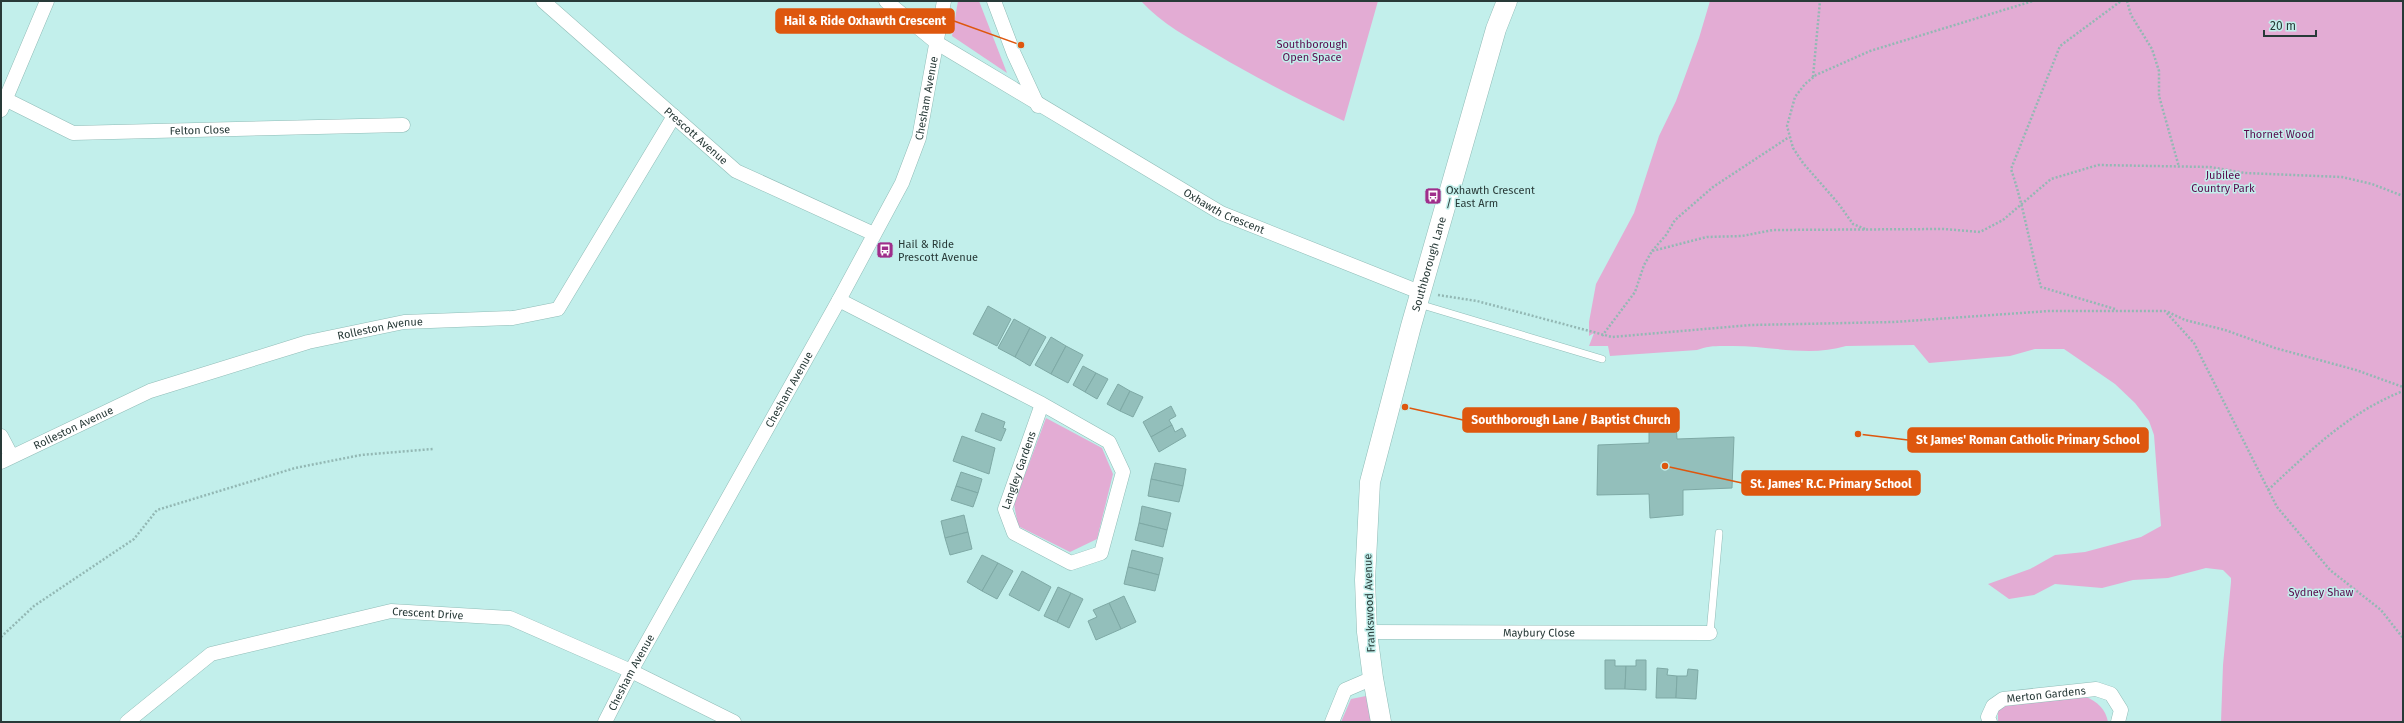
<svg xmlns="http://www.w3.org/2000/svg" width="2404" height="723" font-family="'Fira Sans',sans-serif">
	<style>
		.green { fill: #e3acd4 }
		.building { fill: #93bfbb; stroke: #7ea9a5 }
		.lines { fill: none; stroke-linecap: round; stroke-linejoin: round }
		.lane-casing { stroke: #90bcb7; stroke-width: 8 }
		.street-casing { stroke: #90bcb7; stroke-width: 15 }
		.secondary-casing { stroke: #90bcb7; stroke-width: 21 }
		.path { stroke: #93b8b4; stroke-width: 2.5; stroke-dasharray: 2 2; stroke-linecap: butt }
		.lane { stroke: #fff; stroke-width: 7 }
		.street { stroke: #fff; stroke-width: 14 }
		.secondary { stroke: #fff; stroke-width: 20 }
		.labels { text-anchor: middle; stroke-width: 3; stroke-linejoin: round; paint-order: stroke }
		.park-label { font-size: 11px; fill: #590a4d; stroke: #c2efeb }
		.street-label { font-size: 11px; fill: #283a38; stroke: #c2efeb }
		.poi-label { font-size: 11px; fill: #283a38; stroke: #c2efeb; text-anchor: start }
		.leader { fill: none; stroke: #de570e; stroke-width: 1.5 }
		.callout-dot { fill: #de570e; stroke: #c2efeb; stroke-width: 1.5 }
		.callout { fill: #de570e; stroke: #de570e; stroke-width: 1.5 }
		.callout-label { font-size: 12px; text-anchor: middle; font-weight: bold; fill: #fff }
	</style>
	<rect width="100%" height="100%" fill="#c2efeb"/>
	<g class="green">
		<path d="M958,1H979L1007,73L952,36Z"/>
		<path d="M1141,1H1378L1344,121C1300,100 1258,79 1216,54C1189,38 1162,24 1141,1Z"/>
		<path d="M1710,1H2403V722H2221L2223,665L2231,582V578L2223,570L2206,568L2168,578L2133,580L2102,588L2055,584L2034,595L2009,599L1988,584L2030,569L2055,555L2085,552L2141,537L2161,526L2154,435L2149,421L2135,403L2115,384L2064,349H2035L2010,356L1929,363L1914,345L1846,346C1810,357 1770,346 1733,346C1720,346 1709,345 1697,350L1610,356L1608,346H1589L1594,333L1589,336V322L1596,284L1634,213L1659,136L1676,101L1699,38Z"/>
		<path d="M1046,418L1102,448L1113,474L1097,539L1070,552L1018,526L1014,504Z"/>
		<path d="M1366,696L1372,722H1341L1351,699Z"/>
		<path d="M2086,697C2097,701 2106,710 2108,722H1998V711L2009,703Z"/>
	</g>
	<g class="building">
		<path d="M988,306L1011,319L997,346L973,334Z"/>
		<path d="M1014,319L1030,328L1015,357L998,348Z"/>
		<path d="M1030,328L1046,337L1030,366L1015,357Z"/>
		<path d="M1051,337L1066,346L1051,374L1035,365Z"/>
		<path d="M1066,346L1083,355L1068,383L1051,374Z"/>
		<path d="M1083,366L1096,373L1085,392L1073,385Z"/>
		<path d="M1096,373L1108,379L1097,399L1085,392Z"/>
		<path d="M1118,384L1130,391L1120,411L1107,404Z"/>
		<path d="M1130,391L1143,397L1133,417L1120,411Z"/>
		<path d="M1171,406L1176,416L1169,420L1172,425L1151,437L1143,422Z"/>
		<path d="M982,413L1005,422L1003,428L1006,429L1001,441L975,431Z"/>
		<path d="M1676,423L1677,439L1734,437L1732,488L1683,490V515L1650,518L1649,494L1597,495L1598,445L1649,443V424Z"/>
		<path d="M1172,425L1175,432L1182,428L1186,436L1159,452L1151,437Z"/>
		<path d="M962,436L995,448L989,474L953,461Z"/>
		<path d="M1155,463L1186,469L1183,486L1151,479Z"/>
		<path d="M961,472L982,479L978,493L956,486Z"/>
		<path d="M1151,479L1183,486L1179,502L1148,496Z"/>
		<path d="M956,486L978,493L973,507L951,500Z"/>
		<path d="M1142,506L1171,513L1167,530L1139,523Z"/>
		<path d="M964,515L968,532L945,538L941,521Z"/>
		<path d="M1139,523L1167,530L1163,547L1135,540Z"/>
		<path d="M968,532L972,549L950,555L945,538Z"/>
		<path d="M1132,550L1163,558L1159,575L1128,567Z"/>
		<path d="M982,555L998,563L982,591L967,582Z"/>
		<path d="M998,563L1013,571L997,599L982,591Z"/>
		<path d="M1128,567L1159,575L1155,591L1124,584Z"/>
		<path d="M1022,571L1051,587L1039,611L1009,595Z"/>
		<path d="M1058,587L1071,593L1057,622L1044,616Z"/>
		<path d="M1071,593L1083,599L1069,628L1057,622Z"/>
		<path d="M1124,596L1136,622L1121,629L1109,603Z"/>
		<path d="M1109,603L1121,629L1096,640L1088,621L1097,617L1093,610Z"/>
		<path d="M1605,660H1615V666H1626L1625,689H1605Z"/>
		<path d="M1636,660H1646V690L1625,689L1626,666H1636Z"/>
		<path d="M1657,668L1668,669L1667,675L1677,676L1676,698H1656Z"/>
		<path d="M1688,669L1698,670L1696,699L1676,698L1677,676H1687Z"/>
	</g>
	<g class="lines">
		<g class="lane-casing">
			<g id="lane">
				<path d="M1419,304L1602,359"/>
				<path d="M1710,633L1719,533"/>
			</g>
		</g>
		<g class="street-casing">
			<g id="street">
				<path id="s1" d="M543,1L736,171L874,234"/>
				<path id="s2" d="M886,1L937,43L1221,213L1422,293"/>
				<path d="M994,1L1014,54L1038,106"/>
				<path id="s3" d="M5,99L73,133L403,125"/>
				<path d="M1,110L47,1"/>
				<path id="s4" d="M839,300L1042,404L1109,442L1123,472L1101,553L1071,563L1014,533L1005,509L1042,404"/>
				<path d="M1,436L11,455"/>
				<path id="s5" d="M1,462L150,391L308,342L404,322L513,318L558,309L674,116"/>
				<path id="s6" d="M1367,632L1710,633"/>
				<path id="s7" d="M127,722L211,654L391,611L510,618L631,671L734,722"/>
				<path id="s8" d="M605,722L631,671L839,300L902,183L919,138L944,1"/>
				<path d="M1332,722L1345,690L1373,678"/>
				<path id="s9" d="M1990,722L1988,717L1993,706L2003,699L2096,689L2111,694L2121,710L2118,722"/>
			</g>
		</g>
		<g class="secondary-casing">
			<g id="secondary">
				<path id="s10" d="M1381,722L1373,678L1367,632L1365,580L1370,482L1411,326L1496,29L1507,1"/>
			</g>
		</g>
		<g class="path">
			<path d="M2127,1L2131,15L2152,49L2159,71V96L2179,167"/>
			<path d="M1813,77L1820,1"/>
			<path d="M1865,229L1853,224L1838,203L1803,163L1793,148L1787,126L1795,97L1805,84L1816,75L1870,51L2033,1"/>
			<path d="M1652,251L1666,235L1675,220L1713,187L1789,137"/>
			<path d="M1438,295L1477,301L1612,337L1751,325L1894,322L2049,311H2165L2194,343L2277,507L2330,570L2381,610L2403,638"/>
			<path d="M2115,309L2041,287C2030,247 2024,207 2011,169L2060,46L2121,1"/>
			<path d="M2168,312L2185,320L2225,330L2275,348L2356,370L2403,387"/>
			<path d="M1602,336L1635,292L1644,265L1652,251L1707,237L1742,236L1773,230L1944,229L1980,232L2003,220L2051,179L2098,165L2210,167L2245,173L2342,177L2372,184L2403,196"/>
			<path d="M2268,490C2311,450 2348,413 2403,391"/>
			<path d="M1,637L34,606L134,539L157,510L295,468L361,455L433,449"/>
		</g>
		<use href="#lane" class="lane"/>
		<use href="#street" class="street"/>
		<use href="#secondary" class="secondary"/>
	</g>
	<defs>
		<g id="bus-square" transform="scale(0.9)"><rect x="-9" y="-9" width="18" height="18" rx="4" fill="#9f2e8b" stroke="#c2efeb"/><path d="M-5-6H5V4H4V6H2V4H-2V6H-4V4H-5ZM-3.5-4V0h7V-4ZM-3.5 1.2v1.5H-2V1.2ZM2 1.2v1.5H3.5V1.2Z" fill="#fff"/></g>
	</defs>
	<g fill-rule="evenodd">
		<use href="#bus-square" x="1433" y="196"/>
		<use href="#bus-square" x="885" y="250"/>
	</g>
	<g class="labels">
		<g class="park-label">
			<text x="1312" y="48">Southborough<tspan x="1312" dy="13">Open Space</tspan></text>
			<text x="2279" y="138">Thornet Wood</text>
			<text x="2223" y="179">Jubilee<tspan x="2223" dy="13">Country Park</tspan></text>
			<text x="2321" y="596">Sydney Shaw</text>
		</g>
		<g class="street-label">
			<text dy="4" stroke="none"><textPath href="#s8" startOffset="704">Chesham Avenue</textPath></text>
			<text dy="4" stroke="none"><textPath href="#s3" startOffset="203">Felton Close</textPath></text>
			<text dy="4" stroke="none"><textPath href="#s1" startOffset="204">Prescott Avenue</textPath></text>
			<text dy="4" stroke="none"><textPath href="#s2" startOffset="399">Oxhawth Crescent</textPath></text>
			<text dy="4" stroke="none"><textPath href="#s10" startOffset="467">Southborough Lane</textPath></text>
			<text dy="4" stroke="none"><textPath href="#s5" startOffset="404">Rolleston Avenue</textPath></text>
			<text dy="4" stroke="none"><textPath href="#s8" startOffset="380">Chesham Avenue</textPath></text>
			<text dy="4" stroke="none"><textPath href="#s5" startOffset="80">Rolleston Avenue</textPath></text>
			<text dy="4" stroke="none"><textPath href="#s4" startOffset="585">Langley Gardens</textPath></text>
			<text transform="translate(1369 603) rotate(-92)" y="4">Frankswood Avenue</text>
			<text dy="4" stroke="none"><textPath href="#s7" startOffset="330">Crescent Drive</textPath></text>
			<text dy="4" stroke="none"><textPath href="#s6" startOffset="172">Maybury Close</textPath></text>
			<text dy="4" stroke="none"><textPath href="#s8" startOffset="56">Chesham Avenue</textPath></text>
			<text dy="4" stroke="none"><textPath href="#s9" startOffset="73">Merton Gardens</textPath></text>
		</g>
		<g class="poi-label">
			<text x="1446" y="194">Oxhawth Crescent<tspan x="1446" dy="13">/ East Arm</tspan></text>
			<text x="898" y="248">Hail &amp; Ride<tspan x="898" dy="13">Prescott Avenue</tspan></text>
		</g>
	</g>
	<path class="leader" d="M1021 45L954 21M1405 407L1463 420M1858 434L1908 440M1665 466L1742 483"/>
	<g class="callout-dot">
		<circle cx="1021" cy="45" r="4"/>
		<circle cx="1405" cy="407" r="4"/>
		<circle cx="1858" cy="434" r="4"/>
		<circle cx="1665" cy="466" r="4"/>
	</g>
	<g class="callout">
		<rect x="776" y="9" width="178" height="24" rx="4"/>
		<rect x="1463" y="408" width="216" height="24" rx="4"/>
		<rect x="1908" y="428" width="240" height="24" rx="4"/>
		<rect x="1742" y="471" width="178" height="24" rx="4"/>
	</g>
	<g class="callout-label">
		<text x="865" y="25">Hail &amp; Ride Oxhawth Crescent</text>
		<text x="1571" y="424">Southborough Lane / Baptist Church</text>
		<text x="2028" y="444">St James' Roman Catholic Primary School</text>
		<text x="1831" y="488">St. James' R.C. Primary School</text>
	</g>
	<rect width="2404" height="723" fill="none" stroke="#283a38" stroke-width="4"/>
	<path d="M2264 30v6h52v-6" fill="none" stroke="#283a38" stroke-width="2"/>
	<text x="2270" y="30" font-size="12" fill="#283a38" stroke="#c2efeb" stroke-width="3" paint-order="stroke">20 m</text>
</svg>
